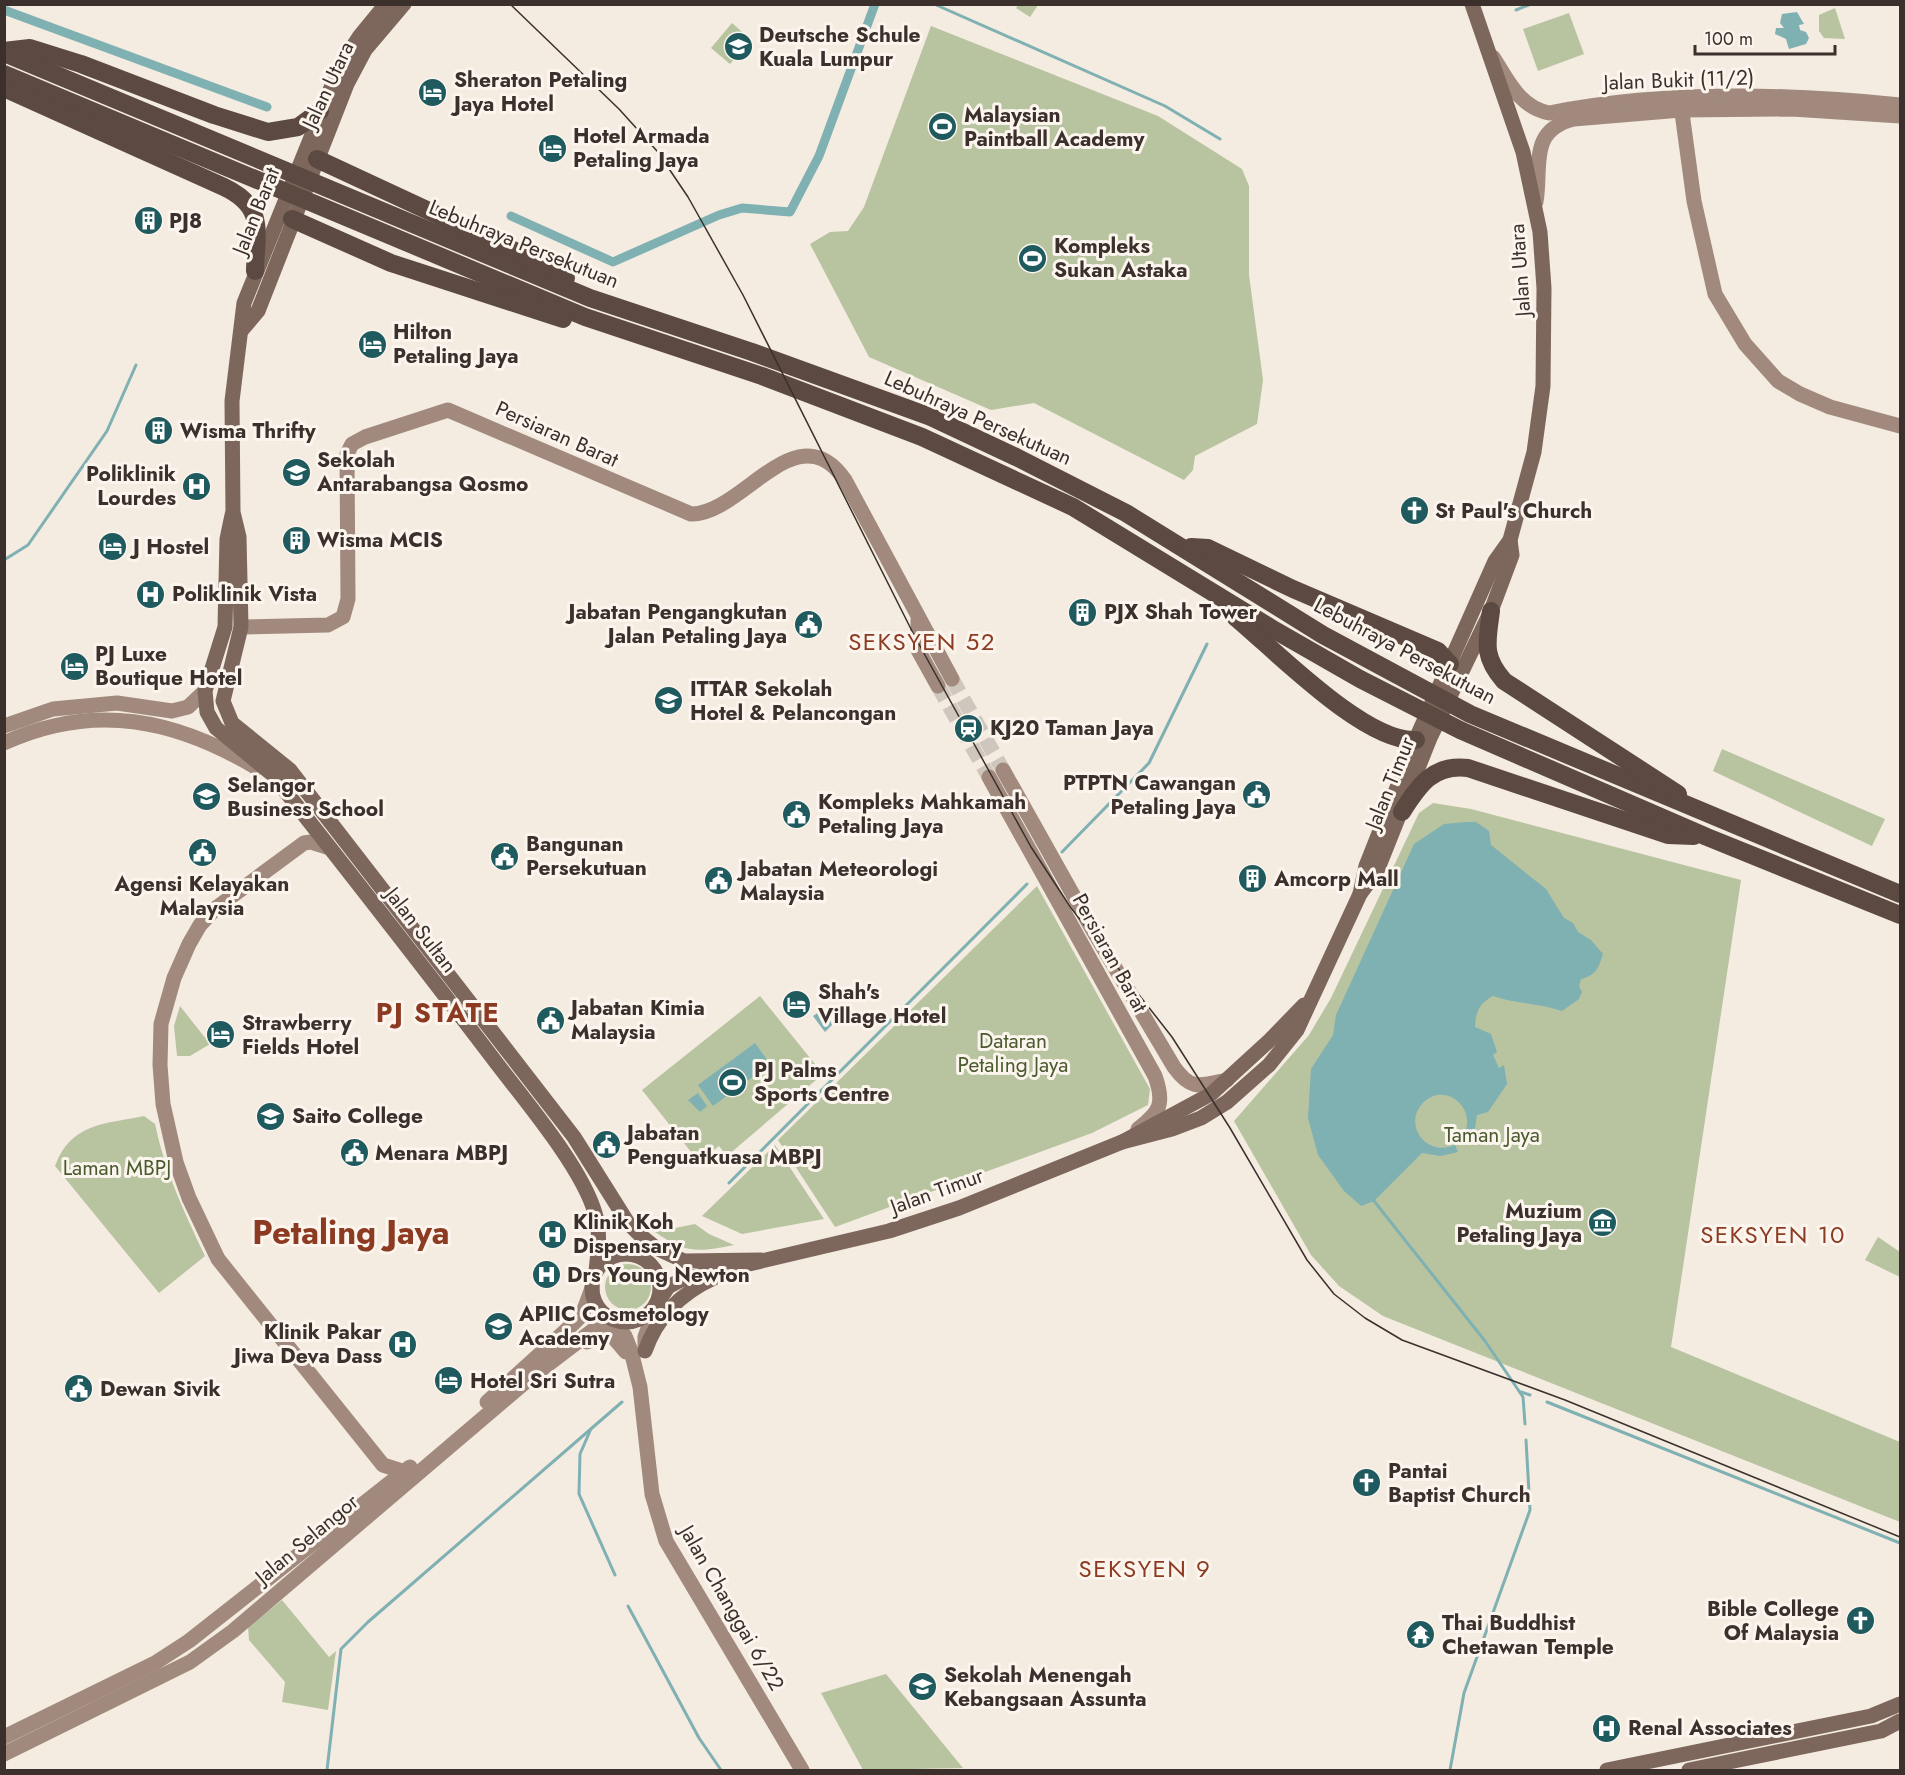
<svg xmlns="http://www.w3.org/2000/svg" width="1905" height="1775" viewBox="0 0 1905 1775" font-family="Jost,sans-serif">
<rect width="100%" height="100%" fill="#f4ebe1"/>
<g fill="#b8c4a0">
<path d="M 1019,4 L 1038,4 L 1038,5 L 1030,17 L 1016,8 Z"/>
<path d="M 1835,8 L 1845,39 L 1824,38 L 1819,31 L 1819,15 Z"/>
<path d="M 1569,13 L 1584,54 L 1538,71 L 1523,29 Z"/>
<path d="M 732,23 L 751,40 L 730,64 L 711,48 Z"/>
<path d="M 931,26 L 1158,116 L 1242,169 L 1249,186 L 1249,275 L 1263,380 L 1257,424 L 1195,456 L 1193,470 L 1184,480 L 1034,403 L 991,410 L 869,357 L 810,244 L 830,232 L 848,231 L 864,207 Z"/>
<path d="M 1722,749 L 1885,819 L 1872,846 L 1713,771 Z"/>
<path d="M 1433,803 L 1471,809 L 1741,880 L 1671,1347 L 1900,1442 L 1900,1522 L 1383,1316 L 1339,1286 L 1311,1255 L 1234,1121 L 1309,1035 L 1331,998 L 1419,813 Z"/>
<path d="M 1037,886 L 1150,1089 L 1148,1105 L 1092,1133 L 835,1227 L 778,1140 Z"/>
<path d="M 760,996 L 823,1074 L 727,1156 L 719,1146 L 699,1162 L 642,1090 Z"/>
<path d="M 180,1006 L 210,1044 L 190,1056 L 177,1056 L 174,1026 Z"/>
<path d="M 144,1116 L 155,1124 C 165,1172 184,1212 205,1256 L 159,1293 L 55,1166 C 71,1123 104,1124 144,1116 Z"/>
<path d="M 775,1145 L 824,1219 L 742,1234 L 702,1216 Z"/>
<path d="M 695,1224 L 709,1234 L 734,1245 C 698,1252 686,1254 655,1232 Z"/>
<path d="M 1878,1237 L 1900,1252 L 1900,1277 L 1865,1260 Z"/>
<circle cx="628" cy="1287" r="23"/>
<path d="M 282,1600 L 329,1657 L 336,1651 L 328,1710 L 282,1702 L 285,1682 L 249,1640 L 248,1627 Z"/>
<path d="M 886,1674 L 963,1768 L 863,1770 L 821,1693 Z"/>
</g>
<g fill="#7fb0b2">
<path d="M 1797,12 L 1804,24 L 1799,25 L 1800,30 L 1806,32 L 1809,38 L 1806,44 L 1789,49 L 1786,39 L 1775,34 L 1776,28 L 1784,28 L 1780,23 L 1782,14 Z"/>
<path d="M 1466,822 L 1476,822 L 1489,831 L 1491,845 L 1546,889 L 1564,918 L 1573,923 L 1578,932 L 1591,940 L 1603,954 C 1598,969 1596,975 1581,979 L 1579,986 L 1582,992 L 1579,999 L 1562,1011 C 1539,1003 1516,1004 1493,996 C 1479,1004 1476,1011 1475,1027 L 1491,1034 L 1497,1052 L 1493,1055 L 1499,1068 L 1504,1065 L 1507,1084 L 1488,1112 L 1477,1115 L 1474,1135 L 1466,1145 L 1462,1139 C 1480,1110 1447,1082 1425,1101 C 1401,1122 1425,1158 1455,1145 L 1458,1152 L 1440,1156 L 1422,1153 L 1374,1201 L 1361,1206 L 1344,1191 L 1318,1155 L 1308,1118 L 1311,1069 L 1333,1035 L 1336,1015 L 1414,844 L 1444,824 Z"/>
<path d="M 822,1010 L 828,1014 L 832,1025 L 825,1032 L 813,1016 Z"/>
<path d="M 755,1043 L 770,1064 L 713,1106 L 698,1085 Z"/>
<path d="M 698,1093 L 707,1106 L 700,1112 L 688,1100 Z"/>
</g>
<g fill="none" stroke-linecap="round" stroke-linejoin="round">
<g stroke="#7fb0b2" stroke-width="3">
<path d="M 934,4 L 1165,106 L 1220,139"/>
<path d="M 875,5 L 875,4"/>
<path d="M 1516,10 L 1531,4"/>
<path d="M 4,560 L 28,545 L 107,431 L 136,365"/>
<path d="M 1062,852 L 1149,763 L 1207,644"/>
<path d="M 729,1183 L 1027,884"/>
<path d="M 1374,1201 L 1485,1341 L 1523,1397 L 1525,1424"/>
<path d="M 1521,1392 L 1530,1395"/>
<path d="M 1547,1402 L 1900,1543"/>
<path d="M 590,1431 L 580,1454 L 579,1494 L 615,1575"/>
<path d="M 628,1606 L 699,1738 L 721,1770"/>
<path d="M 327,1770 L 341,1649 L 368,1622 L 622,1402"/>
<path d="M 1450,1770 L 1464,1693 L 1530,1510 L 1526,1440"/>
</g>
<g stroke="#7fb0b2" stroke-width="9">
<path d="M 4,10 L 267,107"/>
<path d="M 511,216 L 613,262 L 719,215 L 742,208 L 790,212 L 819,156 L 875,4"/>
</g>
<g stroke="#cfc6bd" stroke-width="15" stroke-dasharray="15 8" stroke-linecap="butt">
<path d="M 952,679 L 1003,770"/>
<path d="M 938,686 L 989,777"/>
</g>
<g stroke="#a18a7d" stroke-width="15">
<path d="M 1493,57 C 1508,80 1519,107 1549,113 C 1664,90 1785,93 1900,105"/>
<path d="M 1680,98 L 1694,201 L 1715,294 L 1745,344 L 1778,381 L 1800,394 L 1830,407 L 1900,426"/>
<path d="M 1536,202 C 1542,167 1528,130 1574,119 L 1681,110 L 1792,109 L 1900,116"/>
<path d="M 918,620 L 918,650 L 938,686"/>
<path d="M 241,627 L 328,625 L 343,617 L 348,599 L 347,454 L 352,444 L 365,437 L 448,410 L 691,514 C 742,515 797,410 845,480 L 952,679"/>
<path d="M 4,726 L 53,709 L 117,703 L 172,711 L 188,707 L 205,691"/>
<path d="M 4,743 C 94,702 175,719 257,768"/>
<path d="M 1003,770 L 1095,934 L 1174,1067 C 1191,1091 1200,1086 1227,1080"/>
<path d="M 989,777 L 1155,1076 C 1165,1104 1160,1112 1138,1129"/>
<path d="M 330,848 L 311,842 L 304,843 L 216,908 L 200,925 L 189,944 L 174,978 L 161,1024 L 160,1065 L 163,1104 L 176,1162 L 189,1198 L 218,1259 L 383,1465 L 405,1472"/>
<path d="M 587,1342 L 607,1335 L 614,1338 L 626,1352"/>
<path d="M 645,1348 L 645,1337 L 655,1308"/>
<path d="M 487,1402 L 574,1323 L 582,1315 L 592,1288"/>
<path d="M 4,1737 L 155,1663 L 189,1641 L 410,1467"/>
<path d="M 4,1754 L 190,1662 L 233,1631 L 529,1379 L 605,1321 L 613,1320 L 625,1336 L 631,1351 L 640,1387 L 652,1494 L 666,1541 L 802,1770"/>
</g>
<g stroke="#7d675c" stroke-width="15">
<path d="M 386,4 L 359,37 L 339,68 L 244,303 L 232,401 L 233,512 L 239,537 L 241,627 L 223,701 L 232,723 L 290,770 L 574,1137 L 628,1223 L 640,1235 L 656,1248 L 684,1261 L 761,1260"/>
<path d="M 241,331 L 258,311 L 347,84 L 365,50 L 404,4"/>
<path d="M 232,515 L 227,539 L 225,627 L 205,691 L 207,712 L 216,728 L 283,783"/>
<path d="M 275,778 C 350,873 425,969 498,1065 C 527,1103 582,1168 595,1213 C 601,1232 598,1252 596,1271"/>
<path d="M 1360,894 L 1366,866 L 1419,732 L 1495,561 L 1510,540 L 1534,452 L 1543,386 L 1544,288 L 1540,232 L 1523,152 L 1472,4"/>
<path d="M 1122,1142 L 1172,1129 L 1201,1118 L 1227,1102 L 1269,1065 L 1297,1030 L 1360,894 L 1377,871 L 1430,738 L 1491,611 L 1512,555 L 1510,540"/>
<circle cx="626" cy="1288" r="34"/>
<path d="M 658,1302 L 668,1287 L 681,1280 L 889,1231 L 959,1208 L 1122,1142 L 1211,1094 L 1270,1040 L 1304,1005"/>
<path d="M 645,1351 C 657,1317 681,1293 714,1278"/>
<path d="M 1607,1770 L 1871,1716 L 1900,1704"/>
<path d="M 1689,1770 L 1881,1731 L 1900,1721"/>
</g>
<g stroke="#5c4a42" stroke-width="18">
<path d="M 4,51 L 30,48 L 81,64 L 214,115 L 268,132 L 298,127 L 320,111"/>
<path d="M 4,53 L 590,298 L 752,352 L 931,417 L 1016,457 L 1126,513 L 1323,635 L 1470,714 L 1900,894"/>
<path d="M 4,74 L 585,317 L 762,376 L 922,437 L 1073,507 L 1271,628 L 1360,679 L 1460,730 L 1707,837 L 1900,915"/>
<path d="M 4,88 L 224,187 C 266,207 256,231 255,271"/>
<path d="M 317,159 L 558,271 L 566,278"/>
<path d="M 292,219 L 391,263 L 563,319"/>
<path d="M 1191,547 L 1208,548 L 1293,589 L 1438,651 L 1450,664"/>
<path d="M 1491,611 C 1487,642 1482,656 1504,681 L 1678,794"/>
<path d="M 1235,617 C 1275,650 1365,743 1416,740"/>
<path d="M 1402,812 C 1419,785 1433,764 1468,768 L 1668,835 L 1694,836"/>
</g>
<path stroke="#3b302b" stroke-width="1.5" d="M 510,4 L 619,109 L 657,151 L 688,197 L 743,295 L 915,637 L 1031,847 L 1071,908 L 1172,1037 L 1230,1128 L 1307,1260 L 1334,1294 L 1365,1318 L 1402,1340 L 1565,1400 L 1900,1537"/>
</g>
<defs>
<symbol id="school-disc" viewBox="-11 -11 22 22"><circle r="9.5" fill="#1f5a5e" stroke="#fbf5ee"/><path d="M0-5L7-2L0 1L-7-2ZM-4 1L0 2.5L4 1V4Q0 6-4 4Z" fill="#fff"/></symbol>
<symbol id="hotel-disc" viewBox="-11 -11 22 22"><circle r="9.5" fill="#1f5a5e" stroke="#fbf5ee"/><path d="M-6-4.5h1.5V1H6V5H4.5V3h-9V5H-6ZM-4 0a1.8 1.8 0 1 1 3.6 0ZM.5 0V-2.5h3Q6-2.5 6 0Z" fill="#fff"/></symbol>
<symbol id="stadium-disc" viewBox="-11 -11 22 22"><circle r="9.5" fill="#1f5a5e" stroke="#fbf5ee"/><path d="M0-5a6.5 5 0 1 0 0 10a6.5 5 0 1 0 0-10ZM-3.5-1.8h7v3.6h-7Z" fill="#fff"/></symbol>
<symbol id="building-disc" viewBox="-11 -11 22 22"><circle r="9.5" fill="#1f5a5e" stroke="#fbf5ee"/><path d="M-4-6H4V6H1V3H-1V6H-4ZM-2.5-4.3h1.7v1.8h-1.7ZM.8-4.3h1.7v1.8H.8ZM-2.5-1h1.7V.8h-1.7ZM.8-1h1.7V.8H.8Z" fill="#fff"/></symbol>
<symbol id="university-disc" viewBox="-11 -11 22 22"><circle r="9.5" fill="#1f5a5e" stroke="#fbf5ee"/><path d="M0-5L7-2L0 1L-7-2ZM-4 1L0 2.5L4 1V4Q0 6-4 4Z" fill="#fff"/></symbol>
<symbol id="hospital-disc" viewBox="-11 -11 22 22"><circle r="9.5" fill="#1f5a5e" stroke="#fbf5ee"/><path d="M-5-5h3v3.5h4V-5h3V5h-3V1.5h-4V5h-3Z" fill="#fff"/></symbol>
<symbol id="church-disc" viewBox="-11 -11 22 22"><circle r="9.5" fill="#1f5a5e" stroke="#fbf5ee"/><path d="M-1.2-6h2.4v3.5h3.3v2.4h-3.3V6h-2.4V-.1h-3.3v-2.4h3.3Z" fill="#fff"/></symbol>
<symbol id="civic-disc" viewBox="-11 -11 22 22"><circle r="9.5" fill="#1f5a5e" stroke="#fbf5ee"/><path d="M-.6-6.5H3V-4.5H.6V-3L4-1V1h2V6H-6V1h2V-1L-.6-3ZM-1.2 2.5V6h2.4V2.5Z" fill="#fff"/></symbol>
<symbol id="station-disc" viewBox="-11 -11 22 22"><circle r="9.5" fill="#1f5a5e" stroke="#fbf5ee"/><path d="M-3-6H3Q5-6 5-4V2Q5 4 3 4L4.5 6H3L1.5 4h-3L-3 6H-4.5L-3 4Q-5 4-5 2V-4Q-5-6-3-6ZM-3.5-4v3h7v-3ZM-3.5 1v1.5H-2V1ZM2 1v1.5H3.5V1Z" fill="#fff"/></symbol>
<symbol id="museum-disc" viewBox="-11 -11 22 22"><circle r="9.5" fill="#1f5a5e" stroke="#fbf5ee"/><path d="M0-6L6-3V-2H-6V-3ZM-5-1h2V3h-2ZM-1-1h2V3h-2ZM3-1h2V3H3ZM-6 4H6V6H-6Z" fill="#fff"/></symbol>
<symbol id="temple-disc" viewBox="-11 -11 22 22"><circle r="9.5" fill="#1f5a5e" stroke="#fbf5ee"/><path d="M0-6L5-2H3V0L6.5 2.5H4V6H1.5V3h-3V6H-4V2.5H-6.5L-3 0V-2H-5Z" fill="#fff"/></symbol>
</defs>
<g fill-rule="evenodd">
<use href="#school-disc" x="722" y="30" width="33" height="33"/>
<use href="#hotel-disc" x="416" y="76" width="33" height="33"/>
<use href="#stadium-disc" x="926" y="110" width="33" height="33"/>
<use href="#hotel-disc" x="536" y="132" width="33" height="33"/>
<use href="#building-disc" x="132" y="204" width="33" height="33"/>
<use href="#stadium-disc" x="1016" y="242" width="33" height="33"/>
<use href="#hotel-disc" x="356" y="328" width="33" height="33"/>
<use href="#building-disc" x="142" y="414" width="33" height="33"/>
<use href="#university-disc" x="280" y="456" width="33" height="33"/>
<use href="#hospital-disc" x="180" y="470" width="33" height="33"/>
<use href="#church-disc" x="1398" y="494" width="33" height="33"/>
<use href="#building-disc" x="280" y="524" width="33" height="33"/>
<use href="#hotel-disc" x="96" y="530" width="33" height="33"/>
<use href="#hospital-disc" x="134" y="578" width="33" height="33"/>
<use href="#building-disc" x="1066" y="596" width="33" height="33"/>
<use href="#civic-disc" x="792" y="608" width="33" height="33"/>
<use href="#hotel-disc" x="58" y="650" width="33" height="33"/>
<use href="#university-disc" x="652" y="684" width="33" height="33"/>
<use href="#station-disc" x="952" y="712" width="33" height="33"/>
<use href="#civic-disc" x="1240" y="778" width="33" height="33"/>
<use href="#university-disc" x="190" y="780" width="33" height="33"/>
<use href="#civic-disc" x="780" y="798" width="33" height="33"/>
<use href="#civic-disc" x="186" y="836" width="33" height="33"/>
<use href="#civic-disc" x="488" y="840" width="33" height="33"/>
<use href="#building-disc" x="1236" y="862" width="33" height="33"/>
<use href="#civic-disc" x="702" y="864" width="33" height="33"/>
<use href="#hotel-disc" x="780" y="988" width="33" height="33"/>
<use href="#civic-disc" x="534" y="1004" width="33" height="33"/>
<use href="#hotel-disc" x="204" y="1018" width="33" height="33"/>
<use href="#stadium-disc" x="716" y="1066" width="33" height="33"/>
<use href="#university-disc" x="254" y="1100" width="33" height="33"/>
<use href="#civic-disc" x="590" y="1128" width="33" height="33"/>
<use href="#civic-disc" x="338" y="1136" width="33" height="33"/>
<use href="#museum-disc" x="1586" y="1206" width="33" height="33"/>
<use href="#hospital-disc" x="536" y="1218" width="33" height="33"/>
<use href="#hospital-disc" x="530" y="1258" width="33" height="33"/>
<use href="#university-disc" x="482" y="1310" width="33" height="33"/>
<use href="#hospital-disc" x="386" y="1328" width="33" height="33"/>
<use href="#hotel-disc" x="432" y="1364" width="33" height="33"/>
<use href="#civic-disc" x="62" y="1372" width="33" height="33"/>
<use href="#church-disc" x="1350" y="1466" width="33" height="33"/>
<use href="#church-disc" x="1844" y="1604" width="33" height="33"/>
<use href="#temple-disc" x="1404" y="1618" width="33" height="33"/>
<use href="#school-disc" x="906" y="1670" width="33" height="33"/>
<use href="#hospital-disc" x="1590" y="1712" width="33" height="33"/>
</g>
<g text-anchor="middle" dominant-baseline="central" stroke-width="6" stroke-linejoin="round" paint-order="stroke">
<g font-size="21" font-weight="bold" fill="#3b302b" stroke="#fbf5ee" text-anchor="start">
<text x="759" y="35">Deutsche Schule<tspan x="759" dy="24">Kuala Lumpur</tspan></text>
<text x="454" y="80">Sheraton Petaling<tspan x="454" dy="24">Jaya Hotel</tspan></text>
<text x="964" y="115">Malaysian<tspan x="964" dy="24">Paintball Academy</tspan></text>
<text x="573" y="136">Hotel Armada<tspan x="573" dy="24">Petaling Jaya</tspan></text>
<text x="169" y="221">PJ8</text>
<text x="1054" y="246">Kompleks<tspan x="1054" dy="24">Sukan Astaka</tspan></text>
<text x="393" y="332">Hilton<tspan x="393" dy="24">Petaling Jaya</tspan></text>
<text x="180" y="431">Wisma Thrifty</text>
<text x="317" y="460">Sekolah<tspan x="317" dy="24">Antarabangsa Qosmo</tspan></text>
<text x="176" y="474" text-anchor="end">Poliklinik<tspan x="176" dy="24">Lourdes</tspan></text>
<text x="1435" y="511">St Paul's Church</text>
<text x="317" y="540">Wisma MCIS</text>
<text x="133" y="547">J Hostel</text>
<text x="172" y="594">Poliklinik Vista</text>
<text x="787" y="612" text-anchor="end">Jabatan Pengangkutan<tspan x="787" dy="24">Jalan Petaling Jaya</tspan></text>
<text x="1104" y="612">PJX Shah Tower</text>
<text x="95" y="654">PJ Luxe<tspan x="95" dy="24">Boutique Hotel</tspan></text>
<text x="690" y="689">ITTAR Sekolah<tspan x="690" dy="24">Hotel &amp; Pelancongan</tspan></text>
<text x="990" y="728">KJ20 Taman Jaya</text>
<text x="1236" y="783" text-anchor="end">PTPTN Cawangan<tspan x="1236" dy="24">Petaling Jaya</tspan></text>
<text x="227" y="785">Selangor<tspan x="227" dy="24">Business School</tspan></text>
<text x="818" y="802">Kompleks Mahkamah<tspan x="818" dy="24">Petaling Jaya</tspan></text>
<text x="526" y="844">Bangunan<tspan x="526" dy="24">Persekutuan</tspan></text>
<text x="740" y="869">Jabatan Meteorologi<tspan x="740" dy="24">Malaysia</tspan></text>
<text x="1274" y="879">Amcorp Mall</text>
<text x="202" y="884" text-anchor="middle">Agensi Kelayakan<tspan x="202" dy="24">Malaysia</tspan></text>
<text x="818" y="992">Shah's<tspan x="818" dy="24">Village Hotel</tspan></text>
<text x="571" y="1008">Jabatan Kimia<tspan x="571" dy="24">Malaysia</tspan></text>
<text x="242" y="1023">Strawberry<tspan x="242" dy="24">Fields Hotel</tspan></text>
<text x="754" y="1070">PJ Palms<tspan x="754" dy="24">Sports Centre</tspan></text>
<text x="292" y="1116">Saito College</text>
<text x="627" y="1133">Jabatan<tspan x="627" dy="24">Penguatkuasa MBPJ</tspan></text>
<text x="375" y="1153">Menara MBPJ</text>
<text x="1582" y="1211" text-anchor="end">Muzium<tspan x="1582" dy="24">Petaling Jaya</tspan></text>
<text x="573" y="1222">Klinik Koh<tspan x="573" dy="24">Dispensary</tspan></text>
<text x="567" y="1275">Drs Young Newton</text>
<text x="519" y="1314">APIIC Cosmetology<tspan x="519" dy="24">Academy</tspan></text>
<text x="382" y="1332" text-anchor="end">Klinik Pakar<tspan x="382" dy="24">Jiwa Deva Dass</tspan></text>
<text x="470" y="1381">Hotel Sri Sutra</text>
<text x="100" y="1389">Dewan Sivik</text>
<text x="1388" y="1471">Pantai<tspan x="1388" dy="24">Baptist Church</tspan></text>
<text x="1839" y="1609" text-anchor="end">Bible College<tspan x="1839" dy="24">Of Malaysia</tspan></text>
<text x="1442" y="1623">Thai Buddhist<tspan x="1442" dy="24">Chetawan Temple</tspan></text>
<text x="944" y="1675">Sekolah Menengah<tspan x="944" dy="24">Kebangsaan Assunta</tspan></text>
<text x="1628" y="1728">Renal Associates</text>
</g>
<g font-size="21" fill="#3b302b" stroke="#fbf5ee">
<text transform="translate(1679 80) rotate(-2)">Jalan Bukit (11/2)</text>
<text transform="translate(328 85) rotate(-65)">Jalan Utara</text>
<text transform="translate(256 211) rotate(-68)">Jalan Barat</text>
<text transform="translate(524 244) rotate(22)">Lebuhraya Persekutuan</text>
<text transform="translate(1520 270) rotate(-94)">Jalan Utara</text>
<text transform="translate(978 418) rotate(24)">Lebuhraya Persekutuan</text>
<text transform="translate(557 434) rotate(24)">Persiaran Barat</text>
<text transform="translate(1405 651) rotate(28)">Lebuhraya Persekutuan</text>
<text transform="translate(1390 783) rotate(-68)">Jalan Timur</text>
<text transform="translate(421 930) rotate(52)">Jalan Sultan</text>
<text transform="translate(1110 953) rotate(61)">Persiaran Barat</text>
<text transform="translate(937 1191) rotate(-20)">Jalan Timur</text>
<text transform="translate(307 1539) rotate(-40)">Jalan Selangor</text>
<text transform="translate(732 1608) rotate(60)">Jalan Changgai 6/22</text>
</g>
<g font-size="21" fill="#4a5a2e" stroke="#fbf5ee">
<text x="1013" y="1041">Dataran<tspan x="1013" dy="24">Petaling Jaya</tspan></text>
<text x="1492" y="1135">Taman Jaya</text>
<text x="117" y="1168">Laman MBPJ</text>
</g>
<g font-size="24" letter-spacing="1.5" fill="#8c3b22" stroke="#fbf5ee">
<text x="922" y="641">SEKSYEN 52</text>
<text x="1773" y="1234">SEKSYEN 10</text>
<text x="1145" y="1568">SEKSYEN 9</text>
</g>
<g font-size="27" font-weight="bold" letter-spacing="1.5" fill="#8c3b22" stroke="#fbf5ee">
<text x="438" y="1012">PJ STATE</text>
</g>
<g font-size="33" font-weight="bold" fill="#8c3b22" stroke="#fbf5ee">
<text x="351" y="1232">Petaling Jaya</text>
</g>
</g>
<rect width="1905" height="1775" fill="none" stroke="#3b302b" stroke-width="12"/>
<path d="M1695 45v9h140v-9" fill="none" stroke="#3b302b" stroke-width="3"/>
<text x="1704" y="45" font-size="18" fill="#3b302b" stroke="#fbf5ee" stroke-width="4.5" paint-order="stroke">100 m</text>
</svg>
